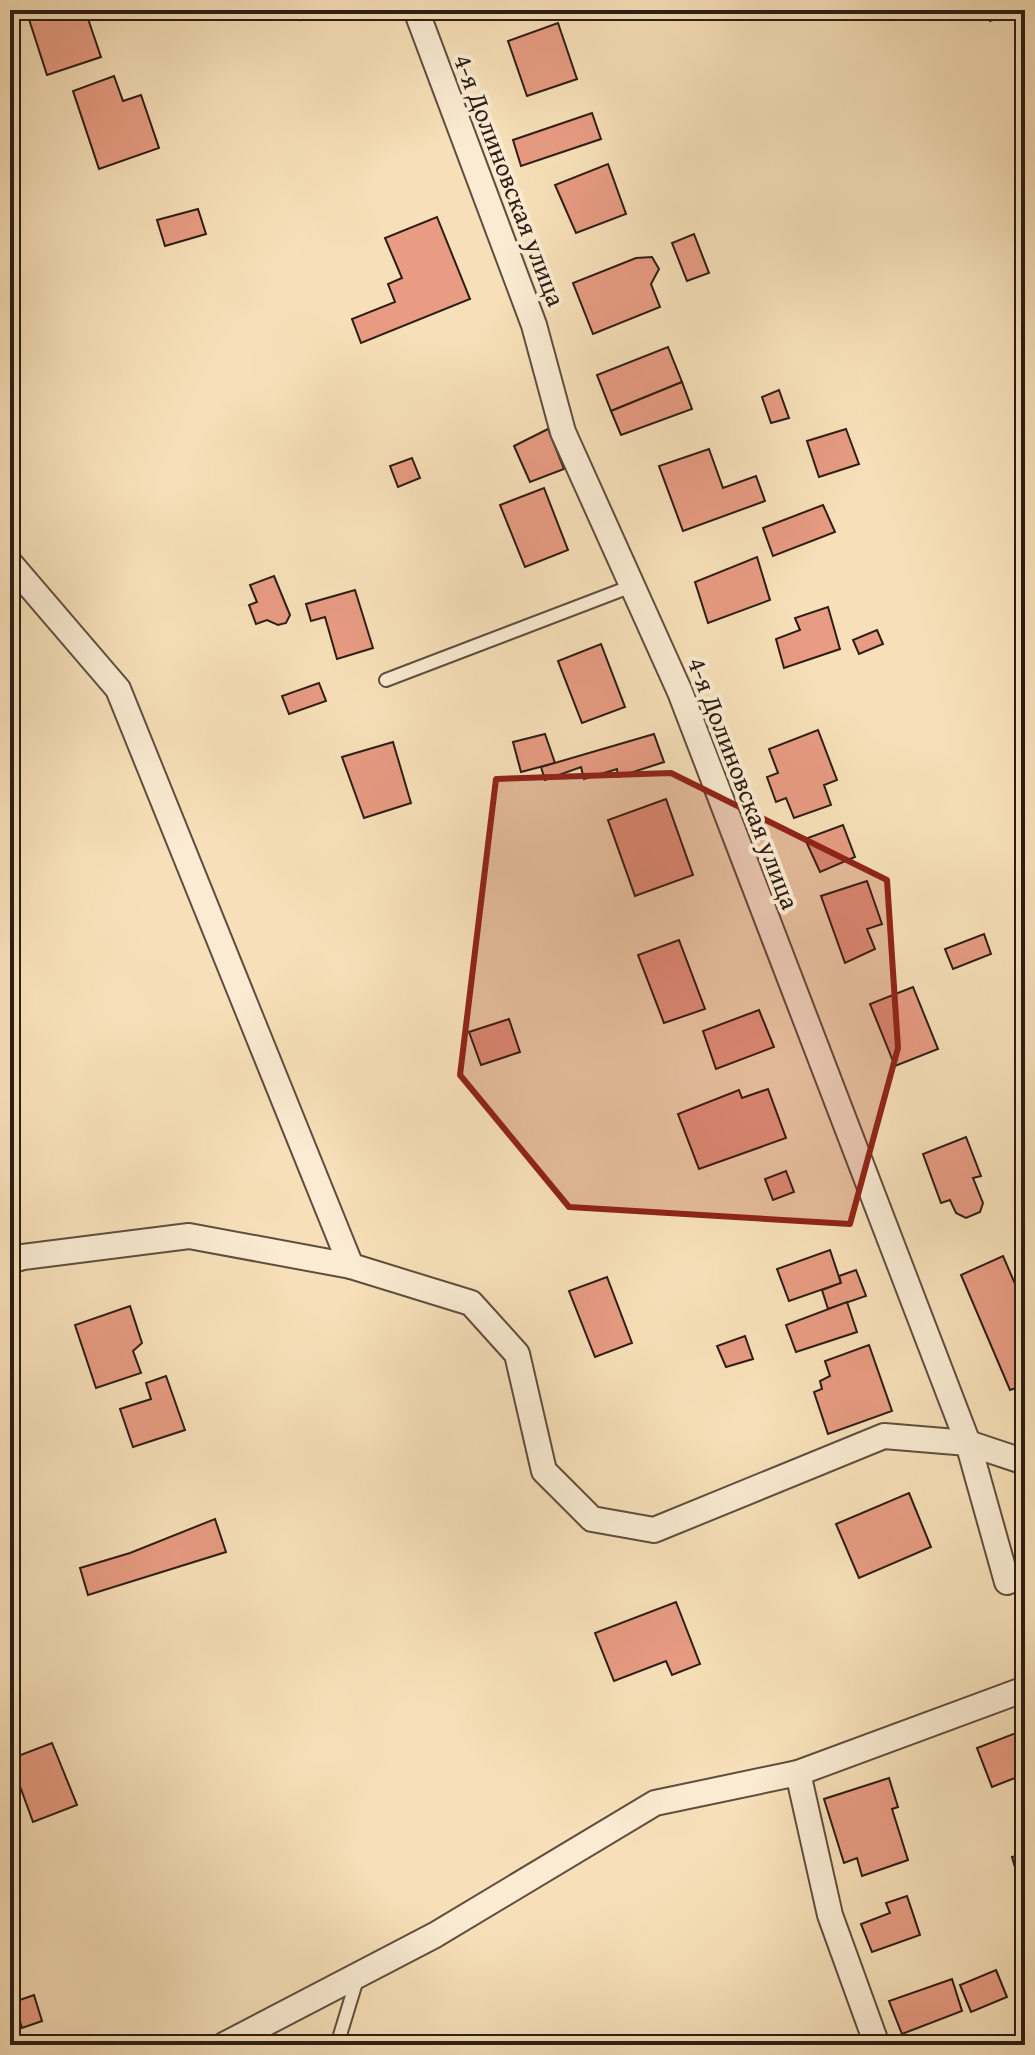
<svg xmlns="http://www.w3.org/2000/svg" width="1035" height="2055" viewBox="0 0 1035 2055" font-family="'Gentium Book Plus',serif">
<rect width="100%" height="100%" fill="#f7e0b9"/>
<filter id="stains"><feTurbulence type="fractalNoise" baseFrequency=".0025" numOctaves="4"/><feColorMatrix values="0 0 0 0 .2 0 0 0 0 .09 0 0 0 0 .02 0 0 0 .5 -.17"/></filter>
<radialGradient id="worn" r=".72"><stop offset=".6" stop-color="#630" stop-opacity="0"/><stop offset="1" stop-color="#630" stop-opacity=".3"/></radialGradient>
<g fill="#e89c83" stroke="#2c1d15" stroke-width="2">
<path d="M 26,10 L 85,10 L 101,57 L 47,75 Z"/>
<path d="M 298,10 L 332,10 L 301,20 Z"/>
<path d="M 985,10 L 1019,10 L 990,21 Z"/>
<path d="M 558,23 L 577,79 L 527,96 L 508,41 Z"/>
<path d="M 114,76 L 123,101 L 141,95 L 159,148 L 99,169 L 73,91 Z"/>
<path d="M 592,113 L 601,139 L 521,166 L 513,140 Z"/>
<path d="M 608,164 L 626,214 L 576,233 L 555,185 Z"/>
<path d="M 198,209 L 206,234 L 165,246 L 157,220 Z"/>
<path d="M 437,217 L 470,299 L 361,343 L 352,319 L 395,302 L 388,284 L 402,278 L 385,238 Z"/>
<path d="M 694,234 L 709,273 L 687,281 L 672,243 Z"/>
<path d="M 652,257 L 659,269 L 651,284 L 660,307 L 593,334 L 573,283 L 636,258 Z"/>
<path d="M 668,347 L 682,382 L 611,411 L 597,375 Z"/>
<path d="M 682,382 L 692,409 L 621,435 L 611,411 Z"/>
<path d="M 779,390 L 789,418 L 771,423 L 762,397 Z"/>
<path d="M 548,429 L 564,469 L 530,482 L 514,446 Z"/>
<path d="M 846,429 L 859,464 L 819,477 L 807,441 Z"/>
<path d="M 709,449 L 723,488 L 756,476 L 765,501 L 683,531 L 659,466 Z"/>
<path d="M 412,458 L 420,478 L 398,487 L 390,466 Z"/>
<path d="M 544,488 L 568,550 L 525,567 L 500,505 Z"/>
<path d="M 823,505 L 835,532 L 773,556 L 763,528 Z"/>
<path d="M 757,557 L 770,600 L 708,623 L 695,582 Z"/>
<path d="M 274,576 L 290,615 L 286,623 L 278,625 L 267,620 L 256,624 L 249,605 L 257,602 L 250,585 Z"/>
<path d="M 355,590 L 373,648 L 337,659 L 325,617 L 311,621 L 306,604 Z"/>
<path d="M 828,607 L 840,649 L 784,668 L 776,639 L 800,630 L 795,618 Z"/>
<path d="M 877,630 L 883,644 L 859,654 L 853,640 Z"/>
<path d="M 601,644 L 625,707 L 582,723 L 558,661 Z"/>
<path d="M 319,683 L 326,701 L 289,714 L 282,696 Z"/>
<path d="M 818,730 L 837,780 L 824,785 L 831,805 L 794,818 L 786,798 L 776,802 L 767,777 L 778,773 L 769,749 Z"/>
<path d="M 545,734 L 555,763 L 521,772 L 513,742 Z"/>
<path d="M 654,734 L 664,762 L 618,777 L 617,769 L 584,779 L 581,767 L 545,780 L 541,767 Z"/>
<path d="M 393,742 L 411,803 L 364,818 L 342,757 Z"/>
<path d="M 666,799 L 693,875 L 635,896 L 608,820 Z"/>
<path d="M 843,825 L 855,857 L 820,872 L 805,839 Z"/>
<path d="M 867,881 L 882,924 L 867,929 L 875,949 L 845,963 L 821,896 Z"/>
<path d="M 984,934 L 991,954 L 953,969 L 945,949 Z"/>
<path d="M 679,940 L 705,1009 L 664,1023 L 638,955 Z"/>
<path d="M 913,987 L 938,1049 L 895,1066 L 870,1004 Z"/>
<path d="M 759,1010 L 774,1047 L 716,1069 L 703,1031 Z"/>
<path d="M 509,1019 L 520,1052 L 481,1065 L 469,1032 Z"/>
<path d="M 768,1089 L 786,1138 L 699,1169 L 678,1114 L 739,1090 L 742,1098 Z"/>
<path d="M 966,1137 L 981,1176 L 973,1178 L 983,1203 L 980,1212 L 966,1218 L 956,1213 L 950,1200 L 941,1203 L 923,1154 Z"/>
<path d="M 786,1171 L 794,1192 L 773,1200 L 765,1179 Z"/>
<path d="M 1025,1234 L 1025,1256 L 1017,1237 Z"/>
<path d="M 830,1250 L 841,1283 L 789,1301 L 777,1269 Z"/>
<path d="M 1003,1256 L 1025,1307 L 1025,1385 L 1010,1390 L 961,1275 Z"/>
<path d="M 856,1270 L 866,1296 L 828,1309 L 822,1290 L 841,1283 L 839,1276 Z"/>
<path d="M 607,1277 L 632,1343 L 595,1357 L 569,1291 Z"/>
<path d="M 847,1302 L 857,1332 L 796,1352 L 786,1325 Z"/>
<path d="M 130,1306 L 142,1343 L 133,1351 L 141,1373 L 96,1388 L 75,1325 Z"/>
<path d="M 745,1336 L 753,1359 L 726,1367 L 717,1346 Z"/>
<path d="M 869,1345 L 892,1411 L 828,1434 L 814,1392 L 822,1389 L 820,1381 L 830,1376 L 825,1361 Z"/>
<path d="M 166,1376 L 185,1430 L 133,1447 L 120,1409 L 151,1399 L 146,1383 Z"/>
<path d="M 909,1493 L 931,1547 L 859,1578 L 836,1524 Z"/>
<path d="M 215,1519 L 226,1552 L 88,1595 L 80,1568 L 130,1553 Z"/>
<path d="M 676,1602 L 700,1664 L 672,1675 L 666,1661 L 614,1681 L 595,1633 Z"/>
<path d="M 1024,1730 L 1025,1774 L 992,1787 L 977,1748 Z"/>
<path d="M 52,1743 L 77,1805 L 33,1822 L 10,1759 Z"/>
<path d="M 889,1778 L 898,1807 L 892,1809 L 908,1860 L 862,1876 L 857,1858 L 844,1863 L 824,1799 Z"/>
<path d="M 1025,1854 L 1025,1902 L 1012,1857 Z"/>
<path d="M 907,1896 L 920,1935 L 872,1952 L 861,1924 L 890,1913 L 886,1903 Z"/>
<path d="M 996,1970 L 1007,1997 L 971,2012 L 960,1985 Z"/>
<path d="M 952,1979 L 962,2011 L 902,2034 L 889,2001 Z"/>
<path d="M 34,1995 L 42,2021 L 22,2028 L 14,2002 Z"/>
<path d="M 942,2036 L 945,2045 L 915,2045 Z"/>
</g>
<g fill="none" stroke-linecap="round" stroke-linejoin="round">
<defs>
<g id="lane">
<path d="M 386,680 L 632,586"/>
<path d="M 337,2045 L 358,1976"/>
</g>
<g id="street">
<path d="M 416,10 L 534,325 L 563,432 L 680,692 L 968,1443 L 1007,1582"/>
<path d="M 10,563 L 118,689 L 351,1266 L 471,1303 L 517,1354 L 544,1471 L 592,1519 L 654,1530 L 884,1436 L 968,1443 L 1025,1462"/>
<path d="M 10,1261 L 23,1257 L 189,1236 L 351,1266"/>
<path d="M 798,1773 L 830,1915 L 877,2045"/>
<path d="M 224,2045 L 435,1935 L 655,1803 L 798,1773 L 1025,1689"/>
</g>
</defs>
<use href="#lane" stroke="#5f4e3e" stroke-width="16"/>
<use href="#street" stroke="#5f4e3e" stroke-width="28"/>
<use href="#lane" stroke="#faebd2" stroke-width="12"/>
<use href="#street" stroke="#faebd2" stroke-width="24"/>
</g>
<path fill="#8f2418" fill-opacity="0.2" stroke="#8f2418" stroke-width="6" stroke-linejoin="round" d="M 671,773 L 887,880 L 898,1048 L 850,1224 L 569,1207 L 460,1075 L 496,779 Z"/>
<g text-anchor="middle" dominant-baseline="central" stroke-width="8" stroke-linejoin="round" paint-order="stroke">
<g font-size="26" fill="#2c1d15" stroke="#faebd2">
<text transform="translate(510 180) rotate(69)">4-я Долиновская улица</text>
<text transform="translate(744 783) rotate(69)">4-я Долиновская улица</text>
</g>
</g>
<rect width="1035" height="2055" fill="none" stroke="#f7e0b9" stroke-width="40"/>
<rect x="12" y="12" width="1011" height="2031" fill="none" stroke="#2c1d15" stroke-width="4"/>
<rect x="20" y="20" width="995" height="2015" fill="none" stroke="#2c1d15" stroke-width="2"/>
<rect width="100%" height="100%" filter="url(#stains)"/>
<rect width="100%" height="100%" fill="url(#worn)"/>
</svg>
